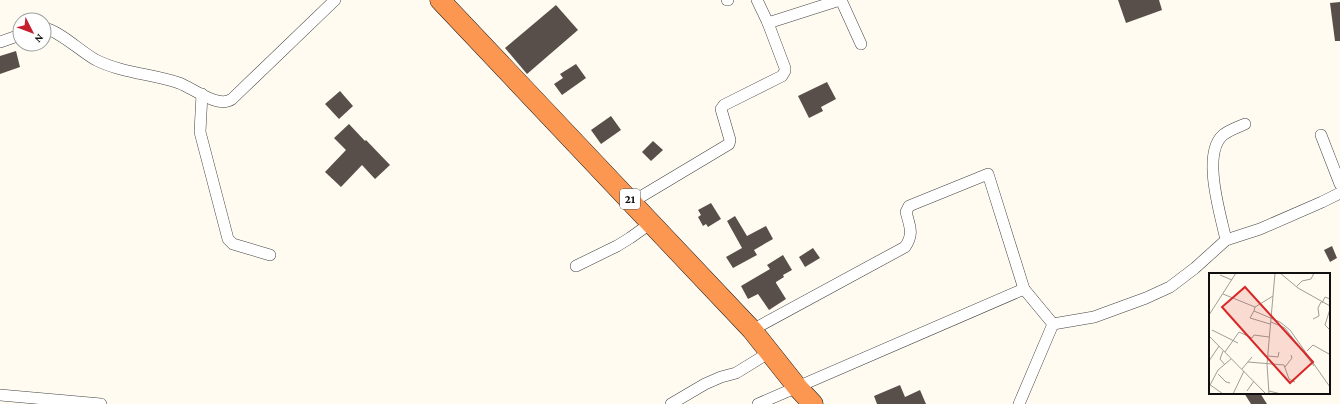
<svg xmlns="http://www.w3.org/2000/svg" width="1340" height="404" viewBox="0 0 1340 404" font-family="'Crimson Pro',serif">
<rect width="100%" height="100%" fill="#fffbf0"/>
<g fill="#584f4a">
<path d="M 1118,0 L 1159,0 L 1162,10 L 1126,23 Z"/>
<path d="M 1340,2 L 1340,41 L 1335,41 L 1330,3 Z"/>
<path d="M 556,5 L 578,30 L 527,74 L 505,48 Z"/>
<path d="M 16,51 L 20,67 L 0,74 L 0,56 Z"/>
<path d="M 576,64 L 586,78 L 562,95 L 554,84 L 563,78 L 560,74 Z"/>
<path d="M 827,82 L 836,99 L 821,107 L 823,111 L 809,118 L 798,96 Z"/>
<path d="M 340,91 L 353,106 L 339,119 L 325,104 Z"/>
<path d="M 611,116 L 621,130 L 601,144 L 591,130 Z"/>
<path d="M 349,124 L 365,141 L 366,140 L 390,165 L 375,179 L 362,165 L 341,187 L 325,172 L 346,150 L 334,138 Z"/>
<path d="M 653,141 L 663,150 L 651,161 L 642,152 Z"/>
<path d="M 711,203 L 721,219 L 708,227 L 706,224 L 703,226 L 698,217 L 701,215 L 698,210 Z"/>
<path d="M 735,216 L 747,236 L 766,226 L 773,239 L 754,250 L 757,255 L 733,268 L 726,257 L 742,248 L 727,221 Z"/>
<path d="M 1332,246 L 1337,258 L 1330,262 L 1324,250 Z"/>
<path d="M 813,248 L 820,258 L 805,267 L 799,257 Z"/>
<path d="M 783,255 L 792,270 L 783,275 L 784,277 L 776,282 L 776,283 L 786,299 L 769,310 L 758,294 L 748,299 L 741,286 L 770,269 L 767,265 Z"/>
<path d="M 900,385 L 905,397 L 920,390 L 926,404 L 877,404 L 874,396 Z"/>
<path d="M 1244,393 L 1260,393 L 1267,404 L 1251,404 Z"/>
</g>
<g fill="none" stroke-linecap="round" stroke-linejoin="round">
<defs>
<g id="street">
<path d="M 727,0 L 728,0"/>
<path d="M 757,0 L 768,23"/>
<path d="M 841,0 L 861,44"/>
<path d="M 44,28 C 60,31 81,52 96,60 C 122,73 152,74 179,83 C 193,88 218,109 232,99 L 335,0"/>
<path d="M 0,42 L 20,35"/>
<path d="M 202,94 L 200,132 L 228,239 L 233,244 L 270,255"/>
<path d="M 1321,135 L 1340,184"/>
<path d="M 632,202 L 729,144 L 730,140 L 721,109 L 724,105 L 782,76 L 785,71 L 785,68 L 768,23 L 840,0"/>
<path d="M 1226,240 C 1221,216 1201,154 1223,135 C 1229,130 1238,127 1245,124"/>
<path d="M 576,266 L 617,246 L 630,238 L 651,223"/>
<path d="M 1053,324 L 1094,317 L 1146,298 L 1170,287 L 1195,268 L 1226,240 L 1260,229 L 1322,202 L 1340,193"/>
<path d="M 752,330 L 905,247 C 914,234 910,227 906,212 L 909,206 L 988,174 L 1024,289"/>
<path d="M 0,395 L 101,404"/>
<path d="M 671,404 L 705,384 L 721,377 L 736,373 L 770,352"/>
<path d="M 758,404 L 1024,289 L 1053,324 L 1019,404"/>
</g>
<path id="highway" d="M 440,0 L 752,330 L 798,388 L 813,404"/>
</defs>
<use href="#street" stroke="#424242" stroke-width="12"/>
<use href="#highway" stroke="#202020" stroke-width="21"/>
<use href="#street" stroke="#fff" stroke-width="11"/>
<use href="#highway" stroke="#fc9752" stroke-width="20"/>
</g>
<g text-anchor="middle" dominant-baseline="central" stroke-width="4" stroke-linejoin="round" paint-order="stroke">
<rect fill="#fff" stroke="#575757" stroke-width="1" x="620" y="189" width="20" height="20" rx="3"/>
<g font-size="12" font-weight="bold" fill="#0f0f0f">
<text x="630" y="199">21</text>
</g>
</g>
<g transform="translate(1209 273)">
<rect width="121" height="121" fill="#fffbf0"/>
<path fill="none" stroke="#9f9d96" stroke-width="1" d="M 71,0 L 89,15 L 121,33M 11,2 L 23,7M 87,14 L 93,8 L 102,6 L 105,0M 14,21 L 46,34M 64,23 L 46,34 L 45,38 L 71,49 L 81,57 L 121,114M 113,30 L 116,24 L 121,26M 121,36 L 116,52 L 121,57M 45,38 L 41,45 L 61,51M 0,42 L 27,0M 104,46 L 110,43 L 109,35 L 112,29M 62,49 L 76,55 L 105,93M 3,57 L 29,70M 0,63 L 57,121M 14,78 L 11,86 L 16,92M 98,78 L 104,72 L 120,81 L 121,78M 16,79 L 30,59 L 43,65 L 45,62 L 60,64M 59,83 L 69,84 L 70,79M 0,88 L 10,73M 39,89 L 75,92 L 80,106 L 86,109M 76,94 L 83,85 L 82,82M 33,96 L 43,84M 9,101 L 17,109 L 21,110M 0,111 L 14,121M 0,114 L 9,97 L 22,86M 38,118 L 45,108M 60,118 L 72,121M 24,121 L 35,98M 60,121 L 58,91 L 66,0"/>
<path fill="#d62828" fill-opacity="0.15" stroke="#d62828" stroke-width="2" d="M 36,14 L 104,89 L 81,110 L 13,34 Z"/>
<rect width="121" height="121" fill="none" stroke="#0f0f0f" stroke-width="2"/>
</g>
<g transform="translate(32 32) rotate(132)"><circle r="19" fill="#ffffff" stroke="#9f9f9f"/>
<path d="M0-3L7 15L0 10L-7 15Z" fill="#c71e2f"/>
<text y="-6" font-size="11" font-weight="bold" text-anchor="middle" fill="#0f0f0f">N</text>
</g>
</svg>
